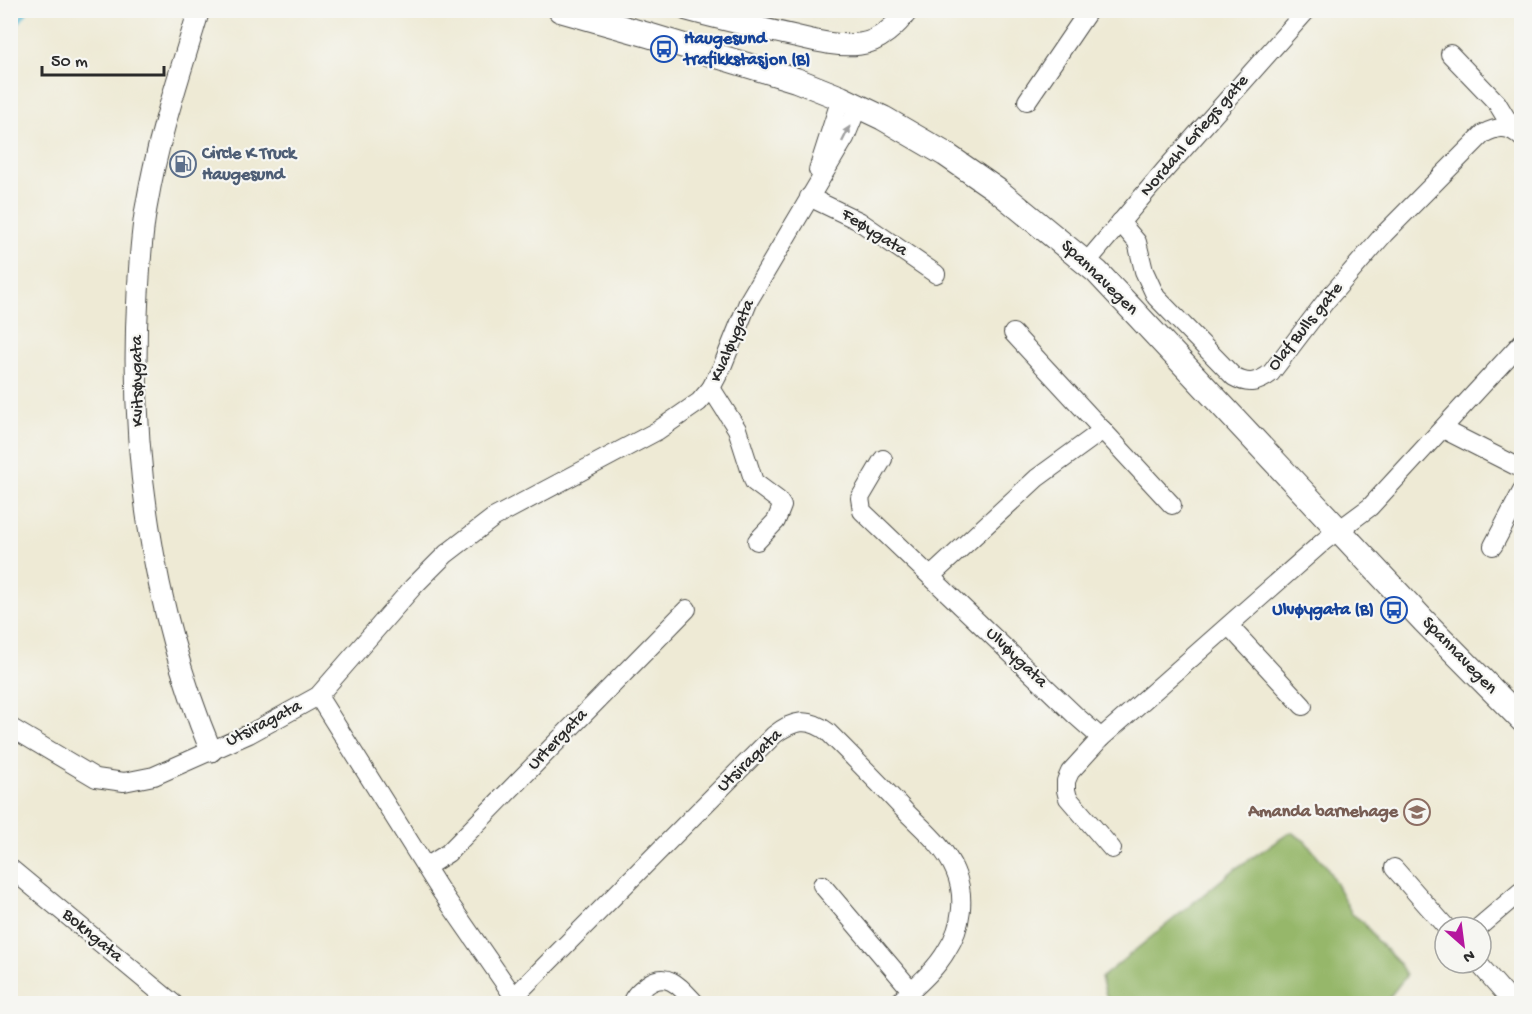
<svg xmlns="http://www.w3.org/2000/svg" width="1532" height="1014" viewBox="0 0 1532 1014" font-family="'Gochi Hand',sans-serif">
<rect width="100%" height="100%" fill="#f6f6f2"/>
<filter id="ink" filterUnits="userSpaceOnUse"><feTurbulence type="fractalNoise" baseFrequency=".0167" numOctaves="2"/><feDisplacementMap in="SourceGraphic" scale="12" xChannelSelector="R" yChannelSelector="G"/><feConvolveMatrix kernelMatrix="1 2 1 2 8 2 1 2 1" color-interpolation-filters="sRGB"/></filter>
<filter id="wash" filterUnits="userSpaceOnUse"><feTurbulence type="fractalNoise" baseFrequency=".008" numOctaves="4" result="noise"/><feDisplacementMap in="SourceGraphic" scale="24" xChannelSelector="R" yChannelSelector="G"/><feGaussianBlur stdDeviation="1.35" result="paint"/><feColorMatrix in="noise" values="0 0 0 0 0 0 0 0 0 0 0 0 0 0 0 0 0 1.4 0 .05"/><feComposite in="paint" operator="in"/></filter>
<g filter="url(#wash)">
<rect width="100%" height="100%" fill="#eeead5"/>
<path fill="#96b76b" stroke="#60714b" stroke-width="1.5" d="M 1291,832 L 1305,841 L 1327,867 L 1352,914 L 1363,922 L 1376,940 L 1399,963 L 1406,976 L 1385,1003 L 1111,1003 L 1106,995 L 1101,978 L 1236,868 Z"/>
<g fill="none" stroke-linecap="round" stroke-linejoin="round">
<path stroke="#58bcd6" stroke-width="4.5" d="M 10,33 L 27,10"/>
</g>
</g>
<g filter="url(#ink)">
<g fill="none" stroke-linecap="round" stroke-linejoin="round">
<defs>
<g id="minor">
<path d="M 1450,54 L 1497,103 L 1514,131"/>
<path d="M 1027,101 L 1089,10"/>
<path d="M 818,170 L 841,98"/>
<path d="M 809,197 L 859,221 L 936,274"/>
<path d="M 1120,222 L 1137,242 L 1144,271 L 1156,297 L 1234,377 C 1248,385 1258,383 1271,373 L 1325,302 L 1384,234 L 1483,134 C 1498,126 1509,125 1522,138"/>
<path d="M 1086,263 L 1164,171 L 1307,10"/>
<path d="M 1013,333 L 1172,505"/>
<path d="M 711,388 L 737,429 L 754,482 L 778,500 L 782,506 L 776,521 L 757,541"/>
<path d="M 1443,429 L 1522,469"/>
<path d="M 883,459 L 860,498 L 862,511 L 1075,715 L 1101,738"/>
<path d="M 1493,546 L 1522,491"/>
<path d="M 931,576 L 1037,478 L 1103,430"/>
<path d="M 1229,626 L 1303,706"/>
<path d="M 318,696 L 440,890 L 519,1004"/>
<path d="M 10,727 L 96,778 L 124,782 L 154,776 L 249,734 L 318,696 L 413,587 L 446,554 L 493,518 L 657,431 L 699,402 L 711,388 L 722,367 L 749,300 L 845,138 L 858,106"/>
<path d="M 1112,849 L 1068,798 L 1066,790 L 1066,781 L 1070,772 L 1101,738 L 1324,541 L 1370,507 L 1522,342"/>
<path d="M 426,867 L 448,853 L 687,609"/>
<path d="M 10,868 L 174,1004"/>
<path d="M 1394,868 L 1446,927"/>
<path d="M 822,885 L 911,990"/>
<path d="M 1479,927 L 1520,892"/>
<path d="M 1478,963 L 1514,1004"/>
<path d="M 514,997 L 774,735 C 793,720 809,717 828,732 C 854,758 880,784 905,811 C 923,829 945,847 955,871 C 966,896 962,927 947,950 C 935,971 915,987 897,1004"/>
<path d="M 631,1004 C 634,995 640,990 647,985 C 668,969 682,989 696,1004"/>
</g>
<g id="tertiary">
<path d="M 199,10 C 180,74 158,137 147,203 C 141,233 140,263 138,293 C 129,448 151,606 211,751"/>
<path d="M 687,10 C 723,20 759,28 795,36 C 816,41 839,47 860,44 C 879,42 897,25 908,10"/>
</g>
<path id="secondary" d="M 560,10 L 648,35 L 796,80 L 841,98 L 883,118 L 945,154 L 997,190 L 1097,272 L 1424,621 L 1522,720"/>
</defs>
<use href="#minor" stroke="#484844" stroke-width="20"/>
<use href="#tertiary" stroke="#484844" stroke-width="23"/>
<use href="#secondary" stroke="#484844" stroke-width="26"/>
<use href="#minor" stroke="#fff" stroke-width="18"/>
<use href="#tertiary" stroke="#fff" stroke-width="21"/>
<use href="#secondary" stroke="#fff" stroke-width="24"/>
</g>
<defs><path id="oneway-solid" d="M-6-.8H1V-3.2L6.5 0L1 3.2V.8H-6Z" transform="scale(1.5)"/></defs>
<use fill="#a0a0a0" href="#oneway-solid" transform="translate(846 134) rotate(-64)"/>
</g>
<defs>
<symbol id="bus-ring" viewBox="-11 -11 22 22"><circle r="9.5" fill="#f6f6f2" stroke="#1a4fb4" stroke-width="1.5"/><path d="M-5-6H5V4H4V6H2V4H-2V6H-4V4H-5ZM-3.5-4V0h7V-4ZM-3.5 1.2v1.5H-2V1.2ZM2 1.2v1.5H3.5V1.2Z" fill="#1a4fb4"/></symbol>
<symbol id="fuel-ring" viewBox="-11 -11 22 22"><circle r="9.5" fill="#f6f6f2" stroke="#5c6f8a" stroke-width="1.5"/><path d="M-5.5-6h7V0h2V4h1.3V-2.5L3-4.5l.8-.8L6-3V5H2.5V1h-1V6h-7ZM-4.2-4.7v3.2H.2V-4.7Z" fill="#5c6f8a"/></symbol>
<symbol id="school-ring" viewBox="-11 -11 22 22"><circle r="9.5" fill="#f6f6f2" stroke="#8d6e63" stroke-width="1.5"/><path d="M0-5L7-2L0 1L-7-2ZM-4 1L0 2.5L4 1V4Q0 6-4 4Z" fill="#8d6e63"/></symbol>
</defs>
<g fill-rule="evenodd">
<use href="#bus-ring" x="649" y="34" width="30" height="30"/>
<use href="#fuel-ring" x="168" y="149" width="30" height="30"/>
<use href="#bus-ring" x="1379" y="595" width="30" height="30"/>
<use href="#school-ring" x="1402" y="797" width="30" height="30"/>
</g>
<g text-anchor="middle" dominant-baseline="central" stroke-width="4.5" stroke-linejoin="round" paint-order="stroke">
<g font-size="18" font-weight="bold" fill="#164399" stroke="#f6f6f2" text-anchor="start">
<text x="684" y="39">Haugesund<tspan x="684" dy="21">trafikkstasjon (B)</tspan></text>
<text x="1374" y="610" text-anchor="end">Ulvøygata (B)</text>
</g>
<g font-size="18" fill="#2b2b2b" stroke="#f6f6f2">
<text transform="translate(1195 136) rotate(-49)">Nordahl Griegs gate</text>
<text transform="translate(874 233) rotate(32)">Feøygata</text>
<text transform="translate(1099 278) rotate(44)">Spannavegen</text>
<text transform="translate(1306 327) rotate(-51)">Olaf Bulls gate</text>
<text transform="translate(733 341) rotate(-67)">Kvaløygata</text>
<text transform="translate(138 381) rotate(-91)">Kvitsøygata</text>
<text transform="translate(1459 656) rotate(46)">Spannavegen</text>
<text transform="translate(1016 658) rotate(44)">Ulvøygata</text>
<text transform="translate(264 724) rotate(-27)">Utsiragata</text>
<text transform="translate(558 740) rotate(-46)">Urtergata</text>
<text transform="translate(750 761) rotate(-44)">Utsiragata</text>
<text transform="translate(92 936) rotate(40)">Bokngata</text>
</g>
<g font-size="18" font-weight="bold" fill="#4e5e75" stroke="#f6f6f2" text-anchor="start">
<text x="202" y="154">Circle K Truck<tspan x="202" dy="21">Haugesund</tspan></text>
</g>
<g font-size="18" font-weight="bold" fill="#785e54" stroke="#f6f6f2" text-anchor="end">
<text x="1398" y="812">Amanda barnehage</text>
</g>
</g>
<rect width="1532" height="1014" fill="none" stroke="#f6f6f2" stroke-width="36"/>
<g transform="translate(1463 945) rotate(152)"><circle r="28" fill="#f6f6f2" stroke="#a5a5a2" stroke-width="1.5"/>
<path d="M0-4.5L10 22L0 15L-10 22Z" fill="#b5179e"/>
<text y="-9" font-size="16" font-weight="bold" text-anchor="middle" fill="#2b2b2b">N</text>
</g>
<path d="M42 66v9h122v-9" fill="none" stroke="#2b2b2b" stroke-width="3"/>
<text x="51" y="66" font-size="18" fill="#2b2b2b" stroke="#f6f6f2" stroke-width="4.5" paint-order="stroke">50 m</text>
</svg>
